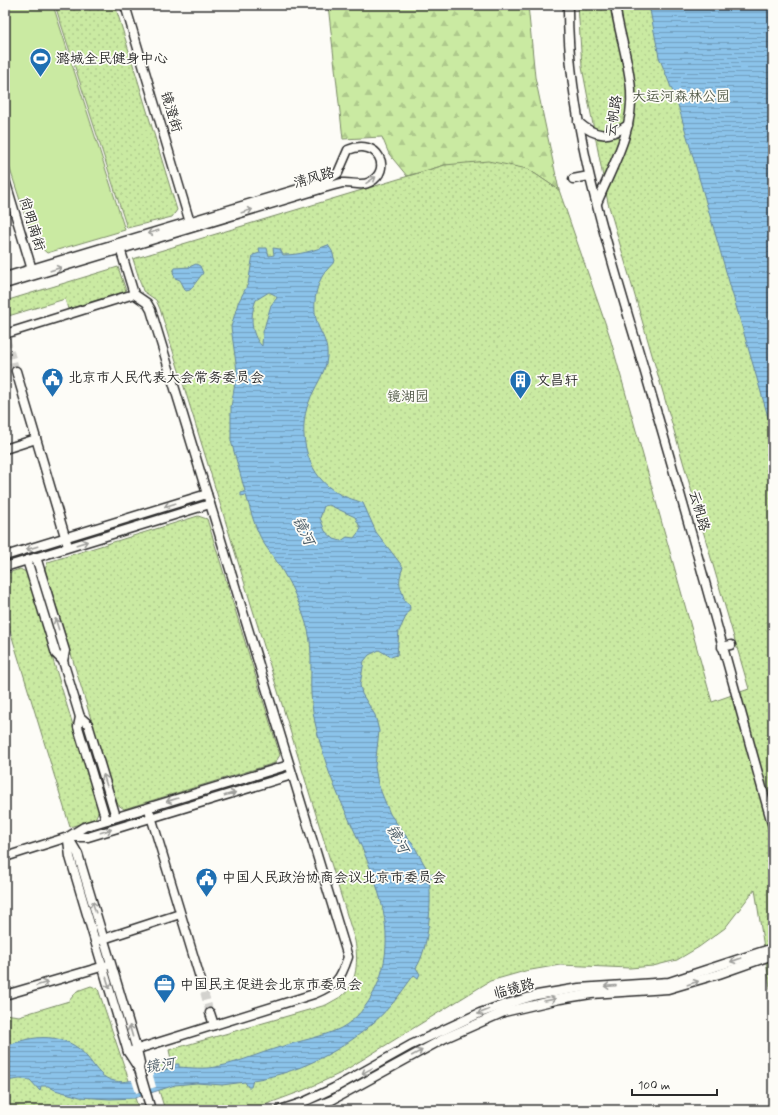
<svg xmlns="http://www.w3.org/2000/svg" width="778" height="1115" viewBox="0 0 778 1115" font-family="Mynerve,'LXGW WenKai TC',sans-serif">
<defs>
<pattern id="forest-firs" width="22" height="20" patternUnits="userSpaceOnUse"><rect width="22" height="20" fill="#caeaa2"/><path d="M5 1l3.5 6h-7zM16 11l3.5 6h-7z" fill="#aec98c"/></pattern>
<pattern id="park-dots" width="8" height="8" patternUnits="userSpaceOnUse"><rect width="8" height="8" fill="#caeaa2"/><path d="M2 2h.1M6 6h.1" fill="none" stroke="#aec98c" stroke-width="1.8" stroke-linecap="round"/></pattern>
<pattern id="water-rules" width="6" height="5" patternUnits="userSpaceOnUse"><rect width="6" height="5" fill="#8bc3ea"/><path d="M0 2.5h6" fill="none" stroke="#729fbe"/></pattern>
</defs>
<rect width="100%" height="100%" fill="#fdfcf7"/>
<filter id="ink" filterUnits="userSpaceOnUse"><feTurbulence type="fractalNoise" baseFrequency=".025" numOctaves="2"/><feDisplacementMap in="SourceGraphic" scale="8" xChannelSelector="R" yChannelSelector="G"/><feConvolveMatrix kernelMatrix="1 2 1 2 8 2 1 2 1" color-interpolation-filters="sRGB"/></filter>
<g filter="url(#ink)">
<path fill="#caeaa2" stroke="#7a8a66" d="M 5,5 L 53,5 L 125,230 L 47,253 C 36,245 38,234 29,228 L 5,154 Z"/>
<path fill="url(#forest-firs)" stroke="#7a8a66" d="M 328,5 L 528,5 L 535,77 L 559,190 L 528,169 L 445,165 L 407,176 L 389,154 L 382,137 L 343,139 Z"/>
<g fill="url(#park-dots)" stroke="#7a8a66">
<path d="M 55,5 L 115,5 L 177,210 L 172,217 L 127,228 Z"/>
<path d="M 578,5 L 773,5 L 773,1007 L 755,889 L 725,928 L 699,947 L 677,960 L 653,966 L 630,968 L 560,965 L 525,971 L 490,981 L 339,1074 L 302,1091 L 259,1107 L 243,1110 L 165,1110 L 151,1065 L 171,1059 L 169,1050 L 326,1005 C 331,1002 337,999 342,996 C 358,984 358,958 355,941 L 160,309 L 156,300 L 143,291 L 133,259 L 445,165 L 488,161 L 528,169 L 559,190 L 609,334 L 712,702 L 749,689 L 608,203 L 582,67 Z"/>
<path d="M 118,267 L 126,291 L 68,309 L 65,299 L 5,317 L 5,301 Z"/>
<path d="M 198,516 L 207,519 L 280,755 L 275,763 L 124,809 L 117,804 L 45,569 L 48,562 Z"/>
<path d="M 20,569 L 26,572 L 99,810 L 95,819 L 70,827 L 5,614 L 5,574 Z"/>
<path d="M 91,986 L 98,989 L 139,1110 L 5,1110 L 5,1014 L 19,1016 L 69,1001 L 77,991 Z"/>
</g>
<g fill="url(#water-rules)" stroke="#65869e" fill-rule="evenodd">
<path d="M 649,5 L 773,5 L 773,434 L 678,105 L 659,57 Z"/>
<path d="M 328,245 L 332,251 L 335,261 C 331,266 326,270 323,275 C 314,290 312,312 319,328 C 324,338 328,346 327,357 C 326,373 314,387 309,402 C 297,431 306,472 333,490 C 342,497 353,499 363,503 L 376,532 L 403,567 C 397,584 400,585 405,601 L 409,604 L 410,608 L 399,631 L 397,655 L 391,657 L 379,650 L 369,655 L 364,661 L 360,685 L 362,694 L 375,715 L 379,731 L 375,767 L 378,784 L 390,814 L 406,836 L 412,842 L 429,873 L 433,874 L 432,878 L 429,878 C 432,901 429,949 416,968 L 420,974 L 418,978 L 414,975 C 407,984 400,995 392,1004 C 357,1044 305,1072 253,1080 L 251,1087 L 248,1087 L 245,1082 L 222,1085 L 197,1083 L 175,1085 L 135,1098 L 110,1099 L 80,1097 L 55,1090 L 48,1086 L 41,1086 L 40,1091 L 30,1080 L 20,1079 L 5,1081 L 5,1047 C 31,1034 68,1032 87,1057 C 95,1066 99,1076 111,1080 C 131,1087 154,1070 174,1068 L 175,1064 L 179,1064 L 179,1067 C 191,1068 204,1069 216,1067 C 242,1062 266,1050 291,1044 C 307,1039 325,1036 341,1028 C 357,1019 367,1006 375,990 C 411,914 350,836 327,766 C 320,744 312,717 311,693 C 310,672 313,651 308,630 C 301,605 291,584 277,562 C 271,553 263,544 259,534 C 253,522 250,508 246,495 L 241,496 L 241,493 L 245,491 L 231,441 L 231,407 L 237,371 L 231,327 L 238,303 L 248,284 L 253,255 L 260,253 L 259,248 L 267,248 L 269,256 L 274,255 L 273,248 L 280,249 L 283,255 C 299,255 313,251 328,245 ZM 269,292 L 275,295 L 277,298 L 271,305 L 263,332 L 262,346 C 250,334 250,315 256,300 ZM 329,505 L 355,517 L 361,529 L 354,538 L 347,537 L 341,541 L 334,539 L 325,531 L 320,518 L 324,506 Z"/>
<path d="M 196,264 L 200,266 L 203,273 L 190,290 L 186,291 L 180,280 L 175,278 L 173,272 L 175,268 L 189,267 Z"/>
</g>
<path fill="#fdfcf7" d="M 152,1072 L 156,1087 L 136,1093 L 131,1078 Z"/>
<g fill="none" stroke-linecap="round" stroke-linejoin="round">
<g stroke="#d3d2ce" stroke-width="8" stroke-dasharray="8 4" stroke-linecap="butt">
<path d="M 6,339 L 16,371"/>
<path d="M 201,981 L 210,1013"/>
</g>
<defs>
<g id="minor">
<path d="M 125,5 L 191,226"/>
<path d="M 568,5 C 567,138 617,273 653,400 C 695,542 733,685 773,827"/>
<path d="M 578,122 C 596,138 609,138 628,125"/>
<path d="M 573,179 L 589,176"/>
<path d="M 5,180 L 33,273"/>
<path d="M 597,203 C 612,167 634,130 631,90 C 629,61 619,33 615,5"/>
<path d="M 119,245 L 134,294"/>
<path d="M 5,277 L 325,181 L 338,173 L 348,150 C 378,137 393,170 370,182 C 361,187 352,182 342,183 C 337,184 332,186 327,187 L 5,284"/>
<path d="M 5,334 L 134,294 L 147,303 L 151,310 L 348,957 C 340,981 337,984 314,994 L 128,1052"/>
<path d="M 16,371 L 67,543"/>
<path d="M 5,449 L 36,439"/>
<path d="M 5,556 L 207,494"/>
<path d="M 36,557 L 65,651 L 63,661"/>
<path d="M 27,560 L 56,654 L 63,661 L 80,717 L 78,727 L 106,820"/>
<path d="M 5,567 L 210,504"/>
<path d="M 722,647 L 731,645"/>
<path d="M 80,717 L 88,724 L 116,817"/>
<path d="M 150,813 L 201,981"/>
<path d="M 68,837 L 78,854 L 137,1050 L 140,1063 L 139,1069 L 151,1110"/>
<path d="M 69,837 L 88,837 L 292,775"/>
<path d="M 68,840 L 70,857 L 128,1052 L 139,1069"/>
<path d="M 5,857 L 68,837 L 84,827 L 289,765"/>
<path d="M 100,940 L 180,914"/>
<path d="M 5,995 L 108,965"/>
<path d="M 210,1013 L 214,1025"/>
<path d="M 280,1110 L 304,1102 L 334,1088 L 411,1045 L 480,1013 L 500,1006 L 537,995 L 579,988 L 669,982 L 773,948"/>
<path d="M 308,1110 L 332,1100 L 445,1038 L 504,1012 L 560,999 L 591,994 L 668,989 L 719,974 L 773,955"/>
</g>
</defs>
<use href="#minor" stroke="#2b2b2b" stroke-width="11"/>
<use href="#minor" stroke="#fdfcf7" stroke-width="8"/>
</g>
<defs><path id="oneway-shaft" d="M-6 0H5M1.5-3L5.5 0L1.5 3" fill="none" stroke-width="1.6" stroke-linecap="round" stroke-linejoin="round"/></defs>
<g stroke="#9e9e9b">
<use href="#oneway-shaft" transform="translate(371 180) rotate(-34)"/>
<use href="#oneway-shaft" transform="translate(247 211) rotate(-17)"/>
<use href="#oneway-shaft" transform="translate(153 232) rotate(163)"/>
<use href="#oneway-shaft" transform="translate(56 269) rotate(-17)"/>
<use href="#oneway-shaft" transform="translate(170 505) rotate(163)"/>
<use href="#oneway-shaft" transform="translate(82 543) rotate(-17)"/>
<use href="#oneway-shaft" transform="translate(32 548) rotate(163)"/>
<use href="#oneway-shaft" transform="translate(57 624) rotate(-107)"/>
<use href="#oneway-shaft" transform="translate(105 780) rotate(-107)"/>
<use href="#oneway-shaft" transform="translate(230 794) rotate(-16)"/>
<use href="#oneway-shaft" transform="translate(172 800) rotate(164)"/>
<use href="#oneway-shaft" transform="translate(106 831) rotate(-17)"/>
<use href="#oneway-shaft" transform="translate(94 907) rotate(-107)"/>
<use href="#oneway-shaft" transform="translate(736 960) rotate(161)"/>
<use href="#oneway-shaft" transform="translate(108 983) rotate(73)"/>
<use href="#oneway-shaft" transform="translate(693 983) rotate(-18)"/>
<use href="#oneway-shaft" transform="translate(42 984) rotate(-17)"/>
<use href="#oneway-shaft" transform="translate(610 986) rotate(176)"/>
<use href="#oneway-shaft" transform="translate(550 1000) rotate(-11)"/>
<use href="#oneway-shaft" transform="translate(483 1012) rotate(159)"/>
<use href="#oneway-shaft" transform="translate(131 1031) rotate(-106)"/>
<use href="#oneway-shaft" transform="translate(417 1053) rotate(-28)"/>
<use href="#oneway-shaft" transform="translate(367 1071) rotate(151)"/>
</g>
</g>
<defs>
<symbol id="stadium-pin" viewBox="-11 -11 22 30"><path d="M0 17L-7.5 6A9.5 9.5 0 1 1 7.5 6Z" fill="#1f6fb2" stroke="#fdfcf7"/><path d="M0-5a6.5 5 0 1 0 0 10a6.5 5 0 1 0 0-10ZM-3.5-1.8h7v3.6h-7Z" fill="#fff"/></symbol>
<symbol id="civic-pin" viewBox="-11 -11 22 30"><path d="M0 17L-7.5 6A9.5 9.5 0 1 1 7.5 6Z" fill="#1f6fb2" stroke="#fdfcf7"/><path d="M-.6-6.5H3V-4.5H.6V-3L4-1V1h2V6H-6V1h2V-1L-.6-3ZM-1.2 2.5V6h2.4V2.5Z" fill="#fff"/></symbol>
<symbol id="building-pin" viewBox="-11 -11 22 30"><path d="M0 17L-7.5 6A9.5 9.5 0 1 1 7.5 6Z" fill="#1f6fb2" stroke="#fdfcf7"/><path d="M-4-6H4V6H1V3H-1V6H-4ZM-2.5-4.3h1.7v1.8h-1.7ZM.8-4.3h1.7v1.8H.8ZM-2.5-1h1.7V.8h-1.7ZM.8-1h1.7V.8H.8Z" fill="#fff"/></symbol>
<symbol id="office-pin" viewBox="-11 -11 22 30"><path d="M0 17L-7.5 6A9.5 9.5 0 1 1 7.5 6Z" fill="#1f6fb2" stroke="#fdfcf7"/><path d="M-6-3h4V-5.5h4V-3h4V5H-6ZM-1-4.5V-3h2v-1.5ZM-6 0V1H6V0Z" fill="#fff"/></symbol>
</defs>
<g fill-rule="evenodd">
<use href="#stadium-pin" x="28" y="46" width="25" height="34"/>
<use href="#civic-pin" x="40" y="366" width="25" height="34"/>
<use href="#building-pin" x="508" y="368" width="25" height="34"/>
<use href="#civic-pin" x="194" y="866" width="25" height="34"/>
<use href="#office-pin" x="152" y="972" width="25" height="34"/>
</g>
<g text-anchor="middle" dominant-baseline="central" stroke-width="3.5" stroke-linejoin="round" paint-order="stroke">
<g font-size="14" fill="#2b2b2b" stroke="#fdfcf7" text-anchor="start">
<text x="56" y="59">潞城全民健身中心</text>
<text x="68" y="378">北京市人民代表大会常务委员会</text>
<text x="536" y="381">文昌轩</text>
<text x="222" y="878">中国人民政治协商会议北京市委员会</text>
<text x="180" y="985">中国民主促进会北京市委员会</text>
</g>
<g font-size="14" fill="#535b49" stroke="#fdfcf7">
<text x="681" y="97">大运河森林公园</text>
<text x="408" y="397">镜湖园</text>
</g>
<g font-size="14" fill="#2b2b2b" stroke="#fdfcf7">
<text transform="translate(171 112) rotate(73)">镜澄街</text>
<text transform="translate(614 116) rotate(-81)">云帆路</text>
<text transform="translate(314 178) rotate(-16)">清风路</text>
<text transform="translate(32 224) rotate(73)">尚明南街</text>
<text transform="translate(699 511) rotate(74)">云帆路</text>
<text transform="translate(514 989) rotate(-15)">临镜路</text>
</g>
<g font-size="15" font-style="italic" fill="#485964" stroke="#fdfcf7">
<text transform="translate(303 531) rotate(64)">镜河</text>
<text transform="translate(397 839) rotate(62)">镜河</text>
<text transform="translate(160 1066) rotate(-9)">镜河</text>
</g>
</g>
<rect width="778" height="1115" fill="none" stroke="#fdfcf7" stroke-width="20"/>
<rect x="10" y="10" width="758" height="1095" fill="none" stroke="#2b2b2b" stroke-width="1.5" filter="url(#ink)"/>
<path d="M632 1089v6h85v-6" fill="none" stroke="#2b2b2b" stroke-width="2"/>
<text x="638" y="1089" font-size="12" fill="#2b2b2b" stroke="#fdfcf7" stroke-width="3" paint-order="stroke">100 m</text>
</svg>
